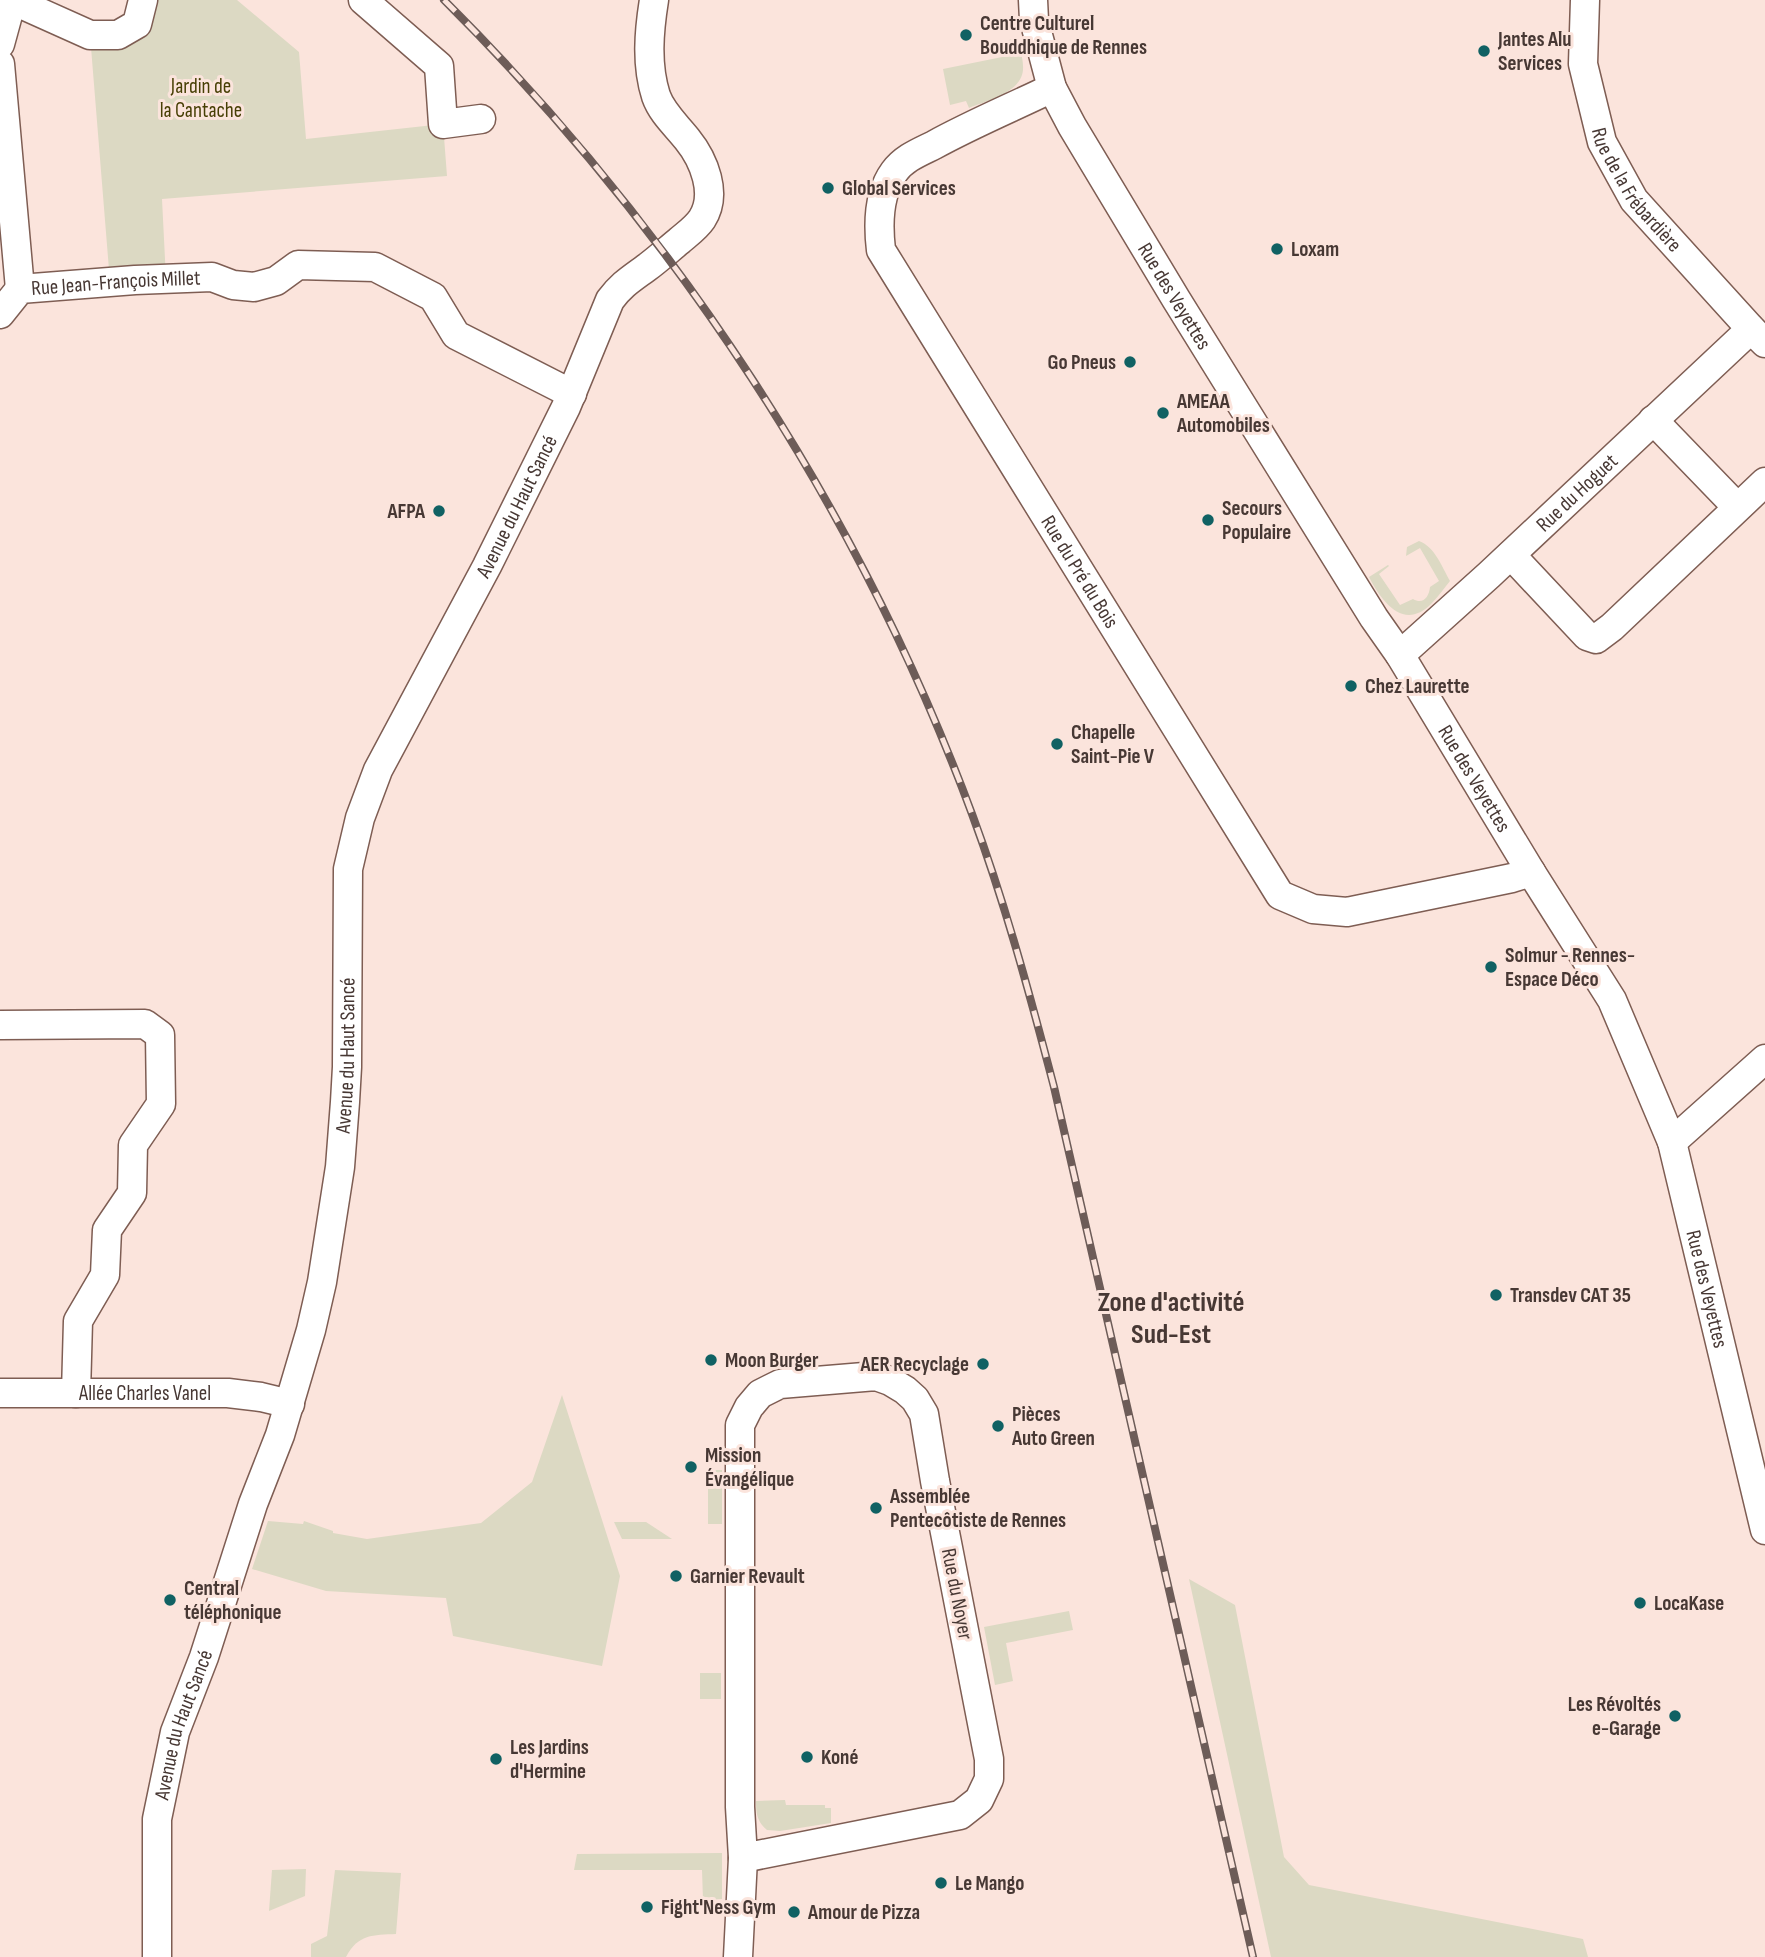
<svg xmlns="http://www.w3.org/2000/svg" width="1765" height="1957" viewBox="0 0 1765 1957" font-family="'Sofia Sans Condensed',sans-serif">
<rect width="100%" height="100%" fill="#fbe4dc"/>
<g fill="#dcd9c3">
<path d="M 143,0 L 237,0 L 299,52 L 306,139 L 443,124 L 447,176 L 162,199 L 166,279 L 110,282 L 90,35 L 118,35 Z"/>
<path d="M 1017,38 C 1019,47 1023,57 1023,66 C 1025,92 988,100 969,108 L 966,101 L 950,105 L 943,69 L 1007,56 L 1005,41 Z"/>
<path d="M 1419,541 C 1435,547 1442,567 1450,581 C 1444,588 1439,596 1432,603 C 1404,632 1382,602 1369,577 L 1388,565 L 1389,566 L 1379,574 L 1400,605 L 1413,599 C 1423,605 1429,597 1430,587 L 1439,581 L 1420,548 L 1406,556 L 1407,547 Z"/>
<path d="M 562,1395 L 620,1576 L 602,1666 L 453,1636 L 446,1598 L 326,1591 L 252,1569 L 268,1521 L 303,1524 L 304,1521 L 333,1531 L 333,1533 L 367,1539 L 481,1523 L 532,1482 Z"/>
<rect x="708" y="1470" width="14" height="54"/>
<path d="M 614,1522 L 646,1522 L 672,1539 L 622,1539 Z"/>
<path d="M 1189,1579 L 1235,1605 L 1284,1857 L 1309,1885 L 1583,1939 L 1588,1957 L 1271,1957 Z"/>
<path d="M 1069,1611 L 1073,1630 L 1006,1643 L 1013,1681 L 995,1685 L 984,1627 Z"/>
<rect x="700" y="1673" width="21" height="26"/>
<path d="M 785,1800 L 786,1805 L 825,1805 L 825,1808 L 831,1808 L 831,1823 L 780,1831 L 767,1830 C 757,1822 756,1813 756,1801 Z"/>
<path d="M 722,1853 L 722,1899 L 703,1900 L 702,1870 L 574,1870 L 577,1854 Z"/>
<path d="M 306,1869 L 305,1896 L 269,1911 L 272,1870 Z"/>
<path d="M 335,1870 L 401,1873 L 396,1934 C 373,1935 358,1934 346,1957 L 311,1957 L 311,1944 L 327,1936 Z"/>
</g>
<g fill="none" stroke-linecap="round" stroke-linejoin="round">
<defs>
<g id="minor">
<path d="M 12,0 L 90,35 L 118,35 L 137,24 L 143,0"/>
<path d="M 363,0 L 439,66 L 443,124 L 481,119"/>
<path id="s1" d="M 1033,0 L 1034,20 L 1052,88 L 1072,126 L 1176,299 L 1374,618 L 1400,655 L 1531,872 L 1612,1000 L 1672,1142 L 1765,1530"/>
<path id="s2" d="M 1585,0 L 1583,64 L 1602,142 L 1634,200 L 1751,329 L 1765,343"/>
<path d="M 0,44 L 12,0"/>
<path d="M 0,64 L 20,289"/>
<path id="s3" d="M 1052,88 C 1013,107 972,124 934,145 C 920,152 904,158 894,172 C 878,194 878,225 881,250 L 1280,895 L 1313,909 L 1347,912 L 1512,878 L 1531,872"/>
<path id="s4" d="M 0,314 L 20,289 L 135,280 L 212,277 L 233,285 L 254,287 L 276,281 L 298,265 L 375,267 L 433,297 L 456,335 L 572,394"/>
<path d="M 1653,420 L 1737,507"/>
<path d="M 1511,555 L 1587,636 L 1596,639 L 1612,627 L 1765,482"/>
<path id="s5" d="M 1400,655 L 1489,575 L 1751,329"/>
<path d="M 0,1025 L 145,1024 L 160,1035 L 161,1104 L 133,1145 L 132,1193 L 107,1230 L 105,1275 L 78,1321 L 76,1393"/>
<path d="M 1672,1142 L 1765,1059"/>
<path d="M 876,1376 L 890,1381 L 905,1390 L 915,1399 L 924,1414 L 935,1481 L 989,1759 L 989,1779 L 979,1800 L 960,1815 L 743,1858 L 740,1807 L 740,1425 L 749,1407 L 760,1394 L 780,1384 Z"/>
<path id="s6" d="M 0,1393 L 228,1393 L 261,1397 L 290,1404"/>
<path id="s7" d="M 157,1957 L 157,1819 L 175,1732 L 204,1657 L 253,1504 L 280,1435 L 311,1330 L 322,1282 L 340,1167 L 345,1102 L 347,1067 L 348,869 L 360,818 L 378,770 L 487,566 L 566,407 L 610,300 C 621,285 631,279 646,268 C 657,260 668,250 679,241 C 687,234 696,228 702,219 C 718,194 704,160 687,139 C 676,125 662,113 656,96 C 646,65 649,31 654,0"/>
<path d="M 738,1957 L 743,1858"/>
</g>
</defs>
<use href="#minor" stroke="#7e5d53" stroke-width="31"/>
<use href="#minor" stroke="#fff" stroke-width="28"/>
<defs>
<path id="rail" d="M 444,0 C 674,229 859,509 972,814 C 1005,903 1030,995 1054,1087 L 1253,1957"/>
</defs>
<use href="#rail" stroke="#6d5c58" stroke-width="8"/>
<use href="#rail" stroke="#fbe4dc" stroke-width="5" stroke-dasharray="16" stroke-linecap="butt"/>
</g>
<g fill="#106163" stroke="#fbe4dc" stroke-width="2.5">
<circle cx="966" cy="35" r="7"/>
<circle cx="1484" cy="51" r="7"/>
<circle cx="828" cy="188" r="7"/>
<circle cx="1277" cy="249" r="7"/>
<circle cx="1130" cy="362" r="7"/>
<circle cx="1163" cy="413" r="7"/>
<circle cx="439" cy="511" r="7"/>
<circle cx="1208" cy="520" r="7"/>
<circle cx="1351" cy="686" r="7"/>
<circle cx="1057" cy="744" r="7"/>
<circle cx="1491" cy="967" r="7"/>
<circle cx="1496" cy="1295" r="7"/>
<circle cx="711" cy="1360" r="7"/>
<circle cx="983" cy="1364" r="7"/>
<circle cx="998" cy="1426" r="7"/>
<circle cx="691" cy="1467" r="7"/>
<circle cx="876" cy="1508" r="7"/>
<circle cx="676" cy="1576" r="7"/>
<circle cx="170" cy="1600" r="7"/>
<circle cx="1640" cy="1603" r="7"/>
<circle cx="1675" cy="1716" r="7"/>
<circle cx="807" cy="1757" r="7"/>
<circle cx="496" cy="1759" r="7"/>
<circle cx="941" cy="1883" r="7"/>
<circle cx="647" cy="1907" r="7"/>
<circle cx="794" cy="1912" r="7"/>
</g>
<g text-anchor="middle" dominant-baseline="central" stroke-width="6" stroke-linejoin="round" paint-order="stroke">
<g font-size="21" font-weight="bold" fill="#473834" stroke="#fbe4dc" text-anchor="start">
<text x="980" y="23">Centre Culturel<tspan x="980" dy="24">Bouddhique de Rennes</tspan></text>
<text x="1498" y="39">Jantes Alu<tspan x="1498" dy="24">Services</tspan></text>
<text x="842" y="188">Global Services</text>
<text x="1291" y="249">Loxam</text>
<text x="1116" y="362" text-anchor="end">Go Pneus</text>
<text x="1177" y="401">AMEAA<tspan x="1177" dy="24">Automobiles</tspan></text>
<text x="1222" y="508">Secours<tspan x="1222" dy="24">Populaire</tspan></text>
<text x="425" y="511" text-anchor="end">AFPA</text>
<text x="1365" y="686">Chez Laurette</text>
<text x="1071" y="732">Chapelle<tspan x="1071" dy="24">Saint-Pie V</tspan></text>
<text x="1505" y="955">Solmur - Rennes-<tspan x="1505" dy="24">Espace Déco</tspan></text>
<text x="1510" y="1295">Transdev CAT 35</text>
<text x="725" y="1360">Moon Burger</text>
<text x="969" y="1364" text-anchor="end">AER Recyclage</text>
<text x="1012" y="1414">Pièces<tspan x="1012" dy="24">Auto Green</tspan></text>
<text x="705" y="1455">Mission<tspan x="705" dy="24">Évangélique</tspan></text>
<text x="890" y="1496">Assemblée<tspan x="890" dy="24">Pentecôtiste de Rennes</tspan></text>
<text x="690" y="1576">Garnier Revault</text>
<text x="184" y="1588">Central<tspan x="184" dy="24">téléphonique</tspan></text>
<text x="1654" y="1603">LocaKase</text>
<text x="1661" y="1704" text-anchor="end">Les Révoltés<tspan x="1661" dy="24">e-Garage</tspan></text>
<text x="510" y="1747">Les Jardins<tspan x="510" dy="24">d'Hermine</tspan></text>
<text x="821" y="1757">Koné</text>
<text x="955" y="1883">Le Mango</text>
<text x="661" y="1907">Fight'Ness Gym</text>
<text x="808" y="1912">Amour de Pizza</text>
</g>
<g font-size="21" fill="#473f05" stroke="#fbe4dc">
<text x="201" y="86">Jardin de<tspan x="201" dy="24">la Cantache</tspan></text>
</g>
<g font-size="21" fill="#473834" stroke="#fbe4dc">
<text stroke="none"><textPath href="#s2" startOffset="203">Rue de la Frébardière</textPath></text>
<text stroke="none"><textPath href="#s4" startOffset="128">Rue Jean-François Millet</textPath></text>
<text stroke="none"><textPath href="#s1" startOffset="332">Rue des Veyettes</textPath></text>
<text stroke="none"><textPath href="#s5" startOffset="240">Rue du Hoguet</textPath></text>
<text stroke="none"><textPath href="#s7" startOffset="1517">Avenue du Haut Sancé</textPath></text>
<text stroke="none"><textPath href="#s3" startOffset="639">Rue du Pré du Bois</textPath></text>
<text stroke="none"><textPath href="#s1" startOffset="900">Rue des Veyettes</textPath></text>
<text stroke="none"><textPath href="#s7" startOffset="929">Avenue du Haut Sancé</textPath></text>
<text stroke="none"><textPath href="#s1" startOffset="1466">Rue des Veyettes</textPath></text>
<text stroke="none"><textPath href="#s6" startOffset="145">Allée Charles Vanel</textPath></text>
<text transform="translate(957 1594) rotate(79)">Rue du Noyer</text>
<text stroke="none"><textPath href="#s7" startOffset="236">Avenue du Haut Sancé</textPath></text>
</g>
<g font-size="28" font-weight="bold" fill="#473834" stroke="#fbe4dc">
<text x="1171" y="1302">Zone d'activité<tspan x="1171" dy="32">Sud-Est</tspan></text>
</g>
</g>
</svg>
